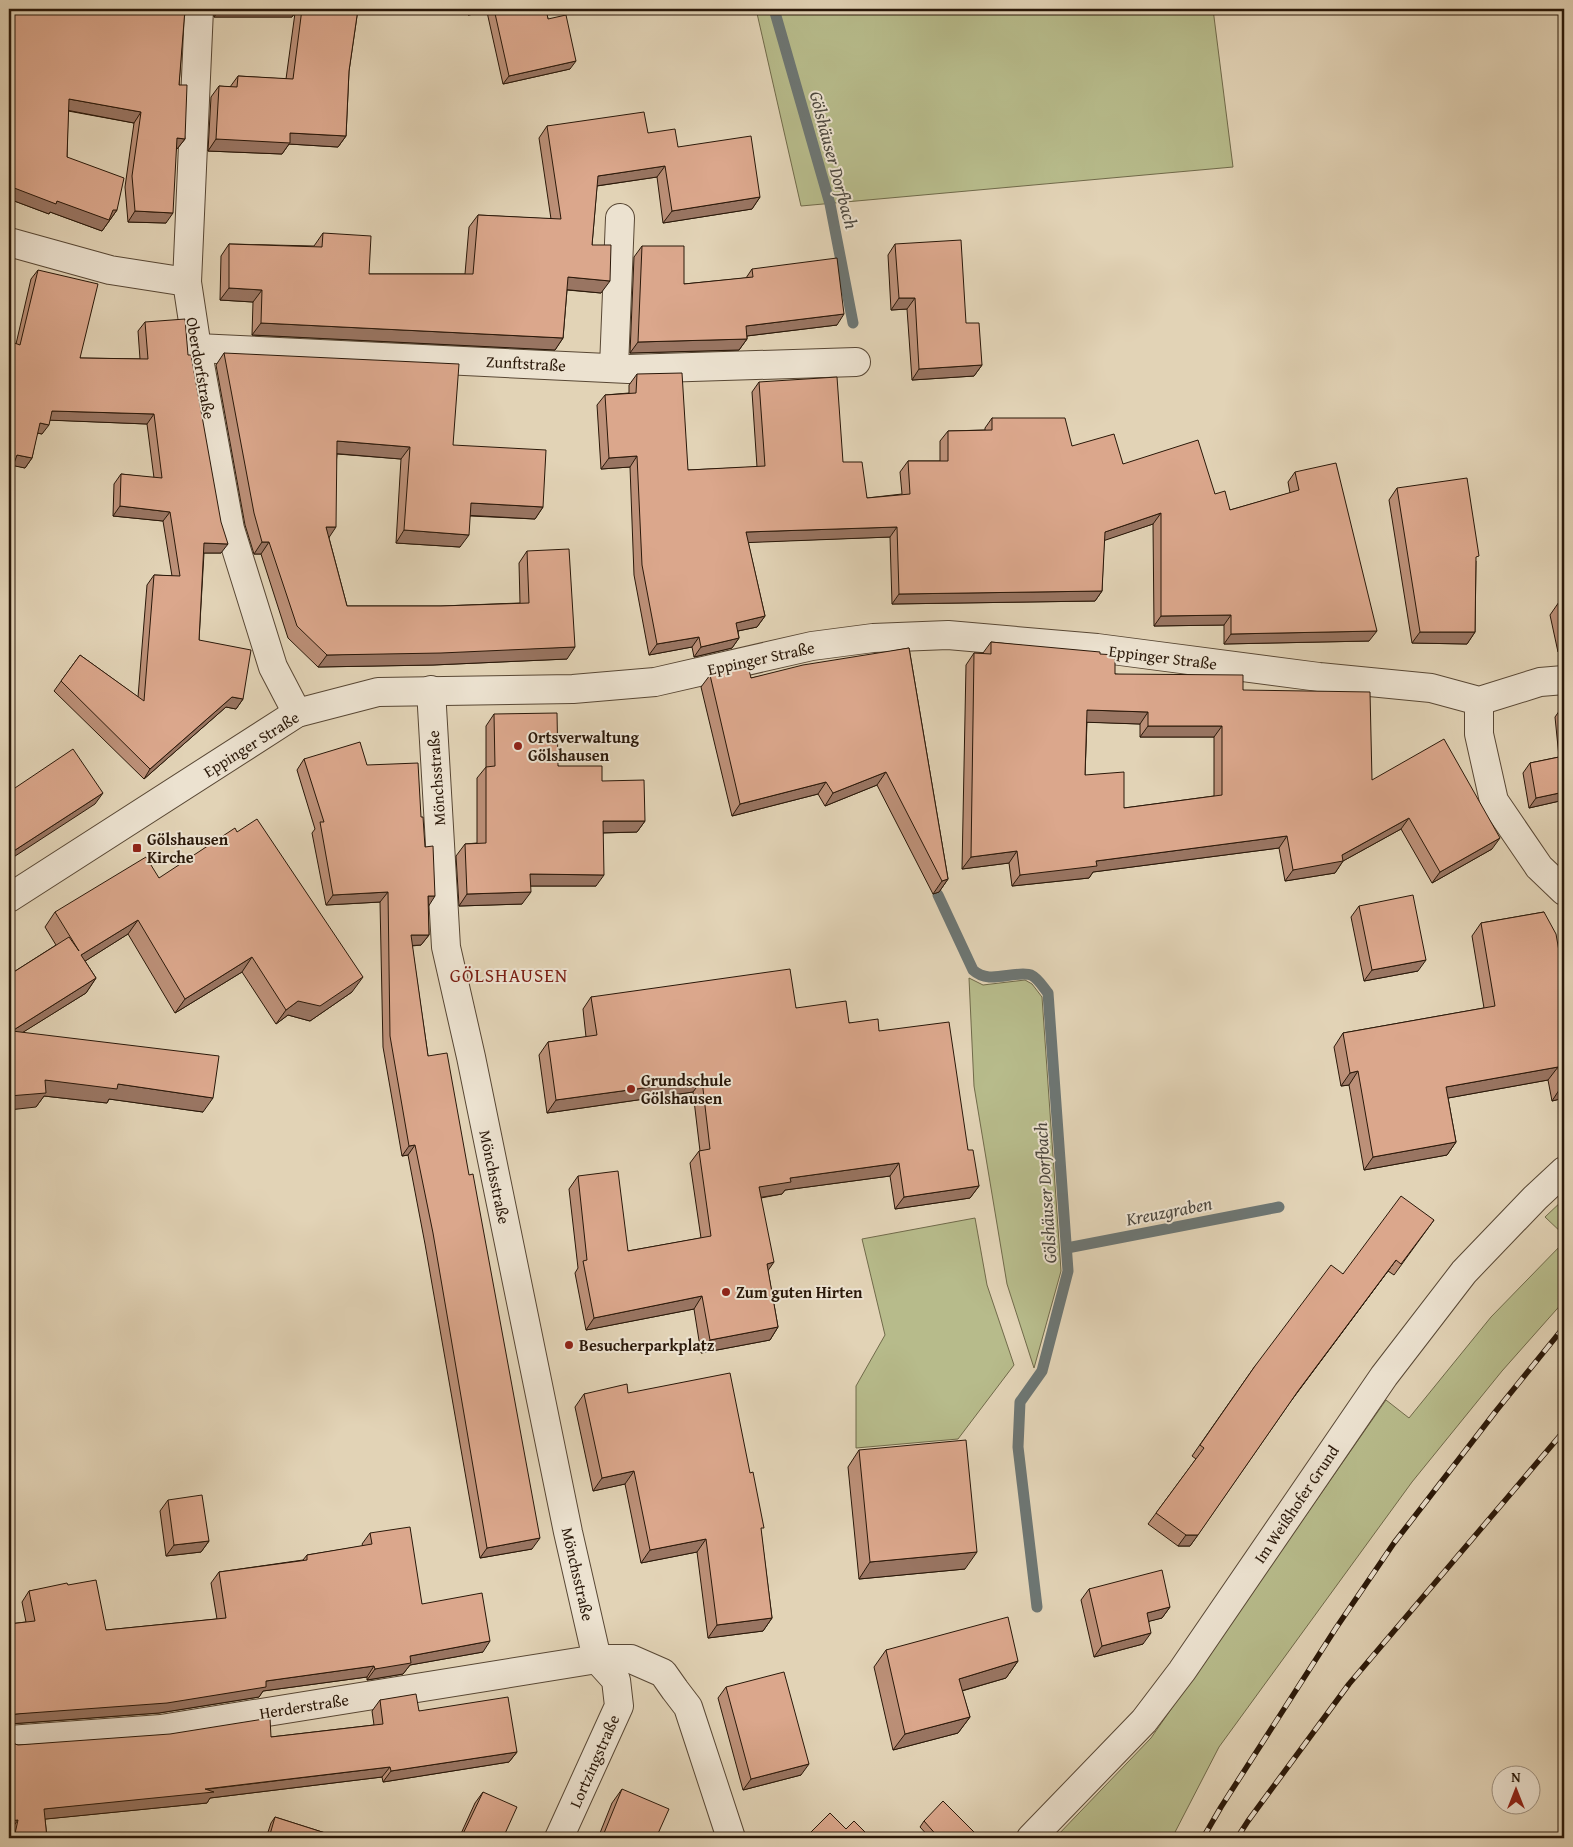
<svg xmlns="http://www.w3.org/2000/svg" width="1573" height="1847" viewBox="0 0 1573 1847" font-family="'Gentium Book Plus',serif">
<rect width="100%" height="100%" fill="#e2d3b6"/>
<filter id="stains"><feTurbulence type="fractalNoise" baseFrequency=".004" numOctaves="4"/><feColorMatrix values="0 0 0 0 .2 0 0 0 0 .09 0 0 0 0 .02 0 0 0 .5 -.17"/></filter>
<radialGradient id="worn" r=".72"><stop offset=".6" stop-color="#630" stop-opacity="0"/><stop offset="1" stop-color="#630" stop-opacity=".3"/></radialGradient>
<g fill="#b7bb8b" stroke="#706a4a">
<path d="M 756,9 L 1213,9 L 1233,167 L 801,206 Z"/>
<path d="M 969,978 L 983,985 L 1025,980 L 1032,984 L 1042,997 L 1061,1271 L 1034,1368 L 1007,1284 L 974,1086 Z"/>
<path d="M 1564,1199 L 1564,1235 L 1545,1217 Z"/>
<path d="M 975,1218 L 987,1285 L 1014,1365 L 958,1439 L 856,1448 L 856,1386 L 885,1335 L 862,1239 Z"/>
<path d="M 1564,1242 L 1564,1301 L 1502,1371 L 1412,1482 L 1219,1747 L 1172,1838 L 1055,1838 L 1151,1738 L 1386,1400 L 1409,1418 L 1491,1317 Z"/>
</g>
<g fill="none" stroke-linecap="round" stroke-linejoin="round">
<g stroke="#6d7673" stroke-width="11">
<path d="M 774,9 L 830,204 L 853,323"/>
<path d="M 938,895 L 973,970 C 987,983 1005,974 1023,974 C 1025,974 1029,974 1031,975 C 1038,978 1043,987 1048,993 L 1068,1271 L 1042,1371 L 1020,1402 L 1018,1447 L 1037,1607"/>
<path d="M 1067,1248 L 1279,1207"/>
</g>
<defs>
<g id="minor">
<path d="M 199,9 L 187,282 L 197,348 L 230,529 L 273,667 L 297,713"/>
<path d="M 9,242 L 110,270 L 187,282"/>
<path d="M 197,348 L 628,369 L 856,362"/>
<path d="M 614,367 L 620,218"/>
<path d="M 431,690 L 446,947 L 471,1057 L 568,1532 L 597,1659"/>
<path d="M 1479,701 L 1479,734 L 1494,801 L 1539,867 L 1564,891"/>
<path d="M 9,898 L 297,713 L 378,692 L 573,689 L 655,682 L 812,646 L 873,638 L 948,635 L 1097,648 L 1319,677 L 1431,688 L 1479,701 L 1540,682 L 1564,680"/>
<path d="M 9,1740 L 161,1729 L 597,1659 L 631,1659 L 663,1673 L 675,1690 L 688,1707 L 731,1838"/>
<path d="M 559,1838 L 619,1706 L 616,1680 L 597,1659"/>
<path d="M 1031,1838 L 1144,1721 L 1182,1671 L 1384,1376 L 1464,1272 L 1535,1198 L 1564,1171"/>
</g>
</defs>
<use href="#minor" stroke="#584734" stroke-width="30"/>
<use href="#minor" stroke="#ece2d0" stroke-width="28"/>
<defs>
<g id="rail">
<path d="M 1203,1838 L 1221,1807 L 1336,1628 L 1394,1543 L 1496,1411 L 1564,1327"/>
<path d="M 1237,1838 L 1248,1821 L 1349,1684 L 1564,1431"/>
</g>
</defs>
<use href="#rail" stroke="#2a1809" stroke-width="5.5"/>
<use href="#rail" stroke="#ece2d0" stroke-width="4" stroke-dasharray="11" stroke-linecap="butt"/>
</g>
<g fill="#bc9078" stroke="#2a1809" fill-rule="evenodd">
<path d="M 9,9 L 189,9 L 184,16 L 179,85 L 185,139 L 177,149 L 176,149 L 166,223 L 128,222 L 125,187 L 134,123 L 68,111 L 67,157 L 117,210 L 102,231 L 50,212 L 49,214 L 9,199 Z"/>
<path d="M 214,9 L 358,9 L 349,71 L 346,136 L 338,147 L 289,144 L 282,154 L 208,151 L 211,97 L 219,86 L 230,87 L 238,76 L 286,79 L 295,13 L 292,17 L 214,17 Z"/>
<path d="M 467,9 L 546,9 L 548,19 L 570,69 L 503,84 L 487,12 L 468,15 Z"/>
<path d="M 547,126 L 648,133 L 678,147 L 760,197 L 752,209 L 663,223 L 657,177 L 597,186 L 592,245 L 601,293 L 567,290 L 563,338 L 555,350 L 252,335 L 253,302 L 220,300 L 221,256 L 229,244 L 314,246 L 323,233 L 369,274 L 465,274 L 469,227 L 478,215 L 551,219 L 539,138 Z"/>
<path d="M 895,244 L 982,365 L 974,376 L 912,380 L 907,309 L 891,310 L 888,255 Z"/>
<path d="M 642,246 L 684,284 L 746,278 L 752,269 L 837,325 L 747,336 L 747,339 L 739,350 L 630,353 L 634,257 Z"/>
<path d="M 38,270 L 80,358 L 140,359 L 138,331 L 145,322 L 188,355 L 221,553 L 204,553 L 199,640 L 243,699 L 236,709 L 226,707 L 144,779 L 54,691 L 80,655 L 138,697 L 147,585 L 154,575 L 172,576 L 163,521 L 113,516 L 114,484 L 121,474 L 154,478 L 147,424 L 50,420 L 42,434 L 37,433 L 32,458 L 25,468 L 13,465 L 16,344 L 31,279 Z"/>
<path d="M 224,353 L 453,445 L 543,507 L 535,519 L 470,516 L 460,547 L 396,543 L 401,459 L 337,454 L 329,538 L 347,606 L 441,606 L 520,603 L 519,563 L 527,551 L 567,659 L 433,665 L 318,667 L 288,638 L 261,554 L 254,554 L 245,525 L 216,365 Z"/>
<path d="M 637,374 L 688,470 L 757,467 L 752,392 L 759,382 L 843,462 L 867,498 L 902,494 L 900,472 L 908,461 L 940,461 L 940,441 L 948,431 L 985,430 L 985,428 L 992,418 L 1123,464 L 1215,494 L 1230,510 L 1290,493 L 1288,482 L 1295,472 L 1369,641 L 1224,644 L 1224,625 L 1154,626 L 1153,524 L 1104,540 L 1102,591 L 1095,601 L 892,604 L 890,537 L 748,542 L 765,616 L 757,627 L 738,631 L 739,638 L 732,648 L 694,657 L 692,647 L 649,655 L 634,575 L 630,467 L 601,469 L 597,405 L 605,395 L 629,393 L 629,385 Z"/>
<path d="M 1397,488 L 1476,561 L 1475,632 L 1467,644 L 1412,643 L 1389,500 Z"/>
<path d="M 1564,600 L 1564,650 L 1558,652 L 1550,615 L 1559,602 Z"/>
<path d="M 991,642 L 1100,654 L 1115,674 L 1243,690 L 1372,780 L 1492,849 L 1432,883 L 1401,829 L 1343,861 L 1335,873 L 1285,881 L 1279,848 L 1093,872 L 1089,878 L 1012,886 L 1009,863 L 962,869 L 966,665 L 974,653 L 983,653 ZM 1087,722 L 1140,724 L 1140,737 L 1214,737 L 1214,796 L 1124,808 L 1085,775 Z"/>
<path d="M 909,648 L 948,879 L 939,892 L 933,894 L 877,785 L 825,806 L 818,794 L 732,816 L 701,687 L 710,675 L 751,678 Z"/>
<path d="M 1562,707 L 1564,707 L 1564,800 L 1529,808 L 1523,773 L 1530,763 L 1559,757 L 1555,717 Z"/>
<path d="M 494,714 L 558,766 L 602,781 L 645,821 L 637,832 L 603,833 L 596,886 L 530,886 L 522,904 L 459,906 L 456,856 L 465,844 L 477,843 L 477,778 L 486,767 L 486,726 Z"/>
<path d="M 304,759 L 367,765 L 421,817 L 428,907 L 429,935 L 421,945 L 412,946 L 428,1056 L 532,1549 L 480,1558 L 425,1244 L 408,1155 L 402,1156 L 383,1047 L 380,902 L 326,905 L 312,833 L 315,829 L 297,770 Z"/>
<path d="M 159,878 L 352,992 L 310,1021 L 288,1015 L 276,1024 L 242,972 L 175,1013 L 128,934 L 85,961 L 96,978 L 86,993 L 23,1032 L 203,1112 L 109,1099 L 107,1103 L 44,1096 L 36,1107 L 9,975 L 56,945 L 45,927 L 55,912 Z"/>
<path d="M 1359,906 L 1418,971 L 1364,981 L 1351,917 Z"/>
<path d="M 1544,912 L 1564,1098 L 1552,1101 L 1548,1080 L 1448,1098 L 1456,1142 L 1447,1155 L 1364,1170 L 1349,1085 L 1341,1086 L 1334,1047 L 1343,1033 L 1484,1008 L 1472,936 L 1481,923 Z"/>
<path d="M 591,997 L 796,1008 L 879,1031 L 968,1150 L 979,1186 L 970,1198 L 895,1209 L 890,1176 L 785,1190 L 782,1194 L 761,1198 L 768,1271 L 778,1327 L 770,1340 L 701,1353 L 694,1309 L 586,1330 L 575,1273 L 578,1268 L 569,1189 L 578,1176 L 628,1251 L 701,1238 L 690,1163 L 699,1151 L 700,1151 L 693,1092 L 547,1113 L 539,1055 L 548,1042 L 586,1037 L 583,1009 Z"/>
<path d="M 1434,1220 L 1394,1275 L 1388,1271 L 1291,1401 L 1190,1546 L 1178,1546 L 1148,1524 L 1196,1459 L 1192,1456 L 1255,1366 L 1343,1274 Z"/>
<path d="M 628,1393 L 761,1532 L 772,1618 L 763,1631 L 708,1638 L 697,1552 L 641,1563 L 625,1484 L 593,1491 L 575,1407 L 584,1394 Z"/>
<path d="M 859,1450 L 965,1569 L 859,1579 L 848,1467 Z"/>
<path d="M 168,1500 L 209,1541 L 201,1552 L 166,1556 L 160,1511 Z"/>
<path d="M 370,1533 L 422,1604 L 483,1652 L 410,1665 L 403,1674 L 367,1680 L 367,1677 L 263,1691 L 259,1697 L 159,1713 L 9,1724 L 9,1624 L 26,1622 L 22,1602 L 29,1591 L 68,1585 L 106,1630 L 217,1619 L 211,1583 L 219,1572 L 303,1560 L 307,1555 L 363,1546 L 362,1544 Z"/>
<path d="M 1089,1589 L 1170,1607 L 1162,1618 L 1149,1621 L 1143,1644 L 1094,1657 L 1081,1600 Z"/>
<path d="M 886,1650 L 1018,1661 L 1006,1678 L 962,1691 L 970,1717 L 958,1733 L 893,1750 L 874,1667 Z"/>
<path d="M 726,1687 L 801,1775 L 743,1790 L 718,1698 Z"/>
<path d="M 380,1700 L 419,1711 L 517,1752 L 509,1762 L 383,1782 L 382,1777 L 210,1798 L 207,1803 L 45,1819 L 47,1838 L 9,1838 L 10,1831 L 9,1831 L 9,1742 L 18,1745 L 271,1737 L 374,1725 L 372,1711 Z"/>
<path d="M 622,1789 L 656,1838 L 598,1838 L 612,1803 Z"/>
<path d="M 483,1792 L 503,1838 L 459,1838 L 475,1803 Z"/>
<path d="M 275,1817 L 341,1838 L 266,1838 L 271,1823 Z"/>
<path d="M 924,1821 L 980,1838 L 930,1838 L 920,1827 Z"/>
</g>
<g fill="#997562" stroke="#2a1809">
<path d="M 184,9 L 189,9 L 183,18 Z"/>
<path d="M 220,9 L 297,9 L 292,17 L 214,17 Z"/>
<path d="M 472,9 L 489,9 L 487,12 L 468,15 Z"/>
<path d="M 576,61 L 570,69 L 503,84 L 509,76 Z"/>
<path d="M 69,99 L 141,112 L 134,123 L 61,109 Z"/>
<path d="M 290,133 L 346,136 L 338,147 L 289,144 L 282,154 L 208,151 L 216,139 Z"/>
<path d="M 177,138 L 185,139 L 177,149 L 170,149 Z"/>
<path d="M 665,166 L 657,177 L 589,187 L 598,176 Z"/>
<path d="M 9,186 L 57,201 L 117,210 L 102,231 L 50,212 L 49,214 L 9,199 Z"/>
<path d="M 760,197 L 752,209 L 663,223 L 672,211 Z"/>
<path d="M 135,211 L 173,213 L 166,223 L 128,222 Z"/>
<path d="M 568,277 L 610,281 L 601,293 L 560,289 Z"/>
<path d="M 229,288 L 262,290 L 253,302 L 220,300 Z"/>
<path d="M 899,298 L 915,298 L 907,309 L 891,310 Z"/>
<path d="M 844,314 L 837,325 L 738,337 L 746,326 Z"/>
<path d="M 261,323 L 563,338 L 555,350 L 252,335 Z"/>
<path d="M 747,339 L 739,350 L 630,353 L 638,342 Z"/>
<path d="M 982,365 L 974,376 L 912,380 L 919,369 Z"/>
<path d="M 52,411 L 154,414 L 147,424 L 46,420 Z"/>
<path d="M 40,423 L 49,425 L 42,434 L 33,432 Z"/>
<path d="M 337,441 L 410,447 L 401,459 L 329,453 Z"/>
<path d="M 17,455 L 32,458 L 25,468 L 10,465 Z"/>
<path d="M 637,456 L 630,467 L 601,469 L 609,458 Z"/>
<path d="M 471,503 L 543,507 L 535,519 L 463,515 Z"/>
<path d="M 120,506 L 170,512 L 163,521 L 113,516 Z"/>
<path d="M 1161,513 L 1153,524 L 1097,543 L 1105,532 Z"/>
<path d="M 326,527 L 336,527 L 328,539 Z"/>
<path d="M 897,527 L 890,537 L 738,543 L 746,532 Z"/>
<path d="M 404,530 L 469,535 L 460,547 L 396,543 Z"/>
<path d="M 262,542 L 269,542 L 261,554 L 254,554 Z"/>
<path d="M 204,543 L 228,544 L 221,553 L 197,553 Z"/>
<path d="M 1102,591 L 1095,601 L 892,604 L 899,594 Z"/>
<path d="M 1231,615 L 1224,625 L 1154,626 L 1161,616 Z"/>
<path d="M 765,616 L 757,627 L 728,633 L 736,623 Z"/>
<path d="M 1377,631 L 1369,641 L 1224,644 L 1231,634 Z"/>
<path d="M 1420,632 L 1475,632 L 1467,644 L 1412,643 Z"/>
<path d="M 699,637 L 692,647 L 649,655 L 657,644 Z"/>
<path d="M 739,638 L 732,648 L 694,657 L 701,647 Z"/>
<path d="M 1564,643 L 1564,650 L 1558,652 Z"/>
<path d="M 575,647 L 567,659 L 433,665 L 318,667 L 327,655 Z"/>
<path d="M 232,697 L 243,699 L 236,709 L 226,707 L 144,779 L 150,769 Z"/>
<path d="M 1087,710 L 1148,712 L 1140,724 L 1079,722 Z"/>
<path d="M 1148,726 L 1222,726 L 1214,737 L 1140,737 Z"/>
<path d="M 886,772 L 877,785 L 825,806 L 833,793 Z"/>
<path d="M 826,782 L 818,794 L 732,816 L 740,804 Z"/>
<path d="M 1564,792 L 1564,800 L 1529,808 L 1536,798 Z"/>
<path d="M 103,793 L 95,804 L 9,860 L 9,854 Z"/>
<path d="M 1409,818 L 1401,829 L 1343,861 L 1335,873 L 1285,881 L 1293,870 L 1342,855 Z"/>
<path d="M 603,821 L 645,821 L 637,832 L 595,833 Z"/>
<path d="M 1287,836 L 1279,848 L 1093,872 L 1089,878 L 1012,886 L 1020,875 L 1096,861 Z"/>
<path d="M 1500,838 L 1492,849 L 1432,883 L 1440,872 Z"/>
<path d="M 1017,851 L 1009,863 L 962,869 L 971,857 Z"/>
<path d="M 530,874 L 604,875 L 596,886 L 522,886 Z"/>
<path d="M 948,879 L 939,892 L 933,894 L 942,881 Z"/>
<path d="M 388,892 L 380,902 L 326,905 L 333,895 Z"/>
<path d="M 531,892 L 522,904 L 459,906 L 467,894 Z"/>
<path d="M 428,896 L 435,896 L 428,907 Z"/>
<path d="M 138,920 L 128,934 L 71,970 L 81,955 Z"/>
<path d="M 411,935 L 429,935 L 421,945 L 403,946 Z"/>
<path d="M 252,957 L 242,972 L 175,1013 L 185,999 Z"/>
<path d="M 1426,960 L 1418,971 L 1364,981 L 1372,970 Z"/>
<path d="M 363,977 L 352,992 L 310,1021 L 288,1015 L 276,1024 L 286,1010 L 298,1001 Z"/>
<path d="M 96,978 L 86,993 L 9,1041 L 12,1031 Z"/>
<path d="M 1558,1067 L 1548,1080 L 1437,1100 L 1446,1087 Z"/>
<path d="M 1358,1071 L 1349,1085 L 1341,1086 L 1350,1073 Z"/>
<path d="M 45,1080 L 118,1084 L 213,1098 L 203,1112 L 109,1099 L 107,1103 L 44,1096 L 36,1107 L 9,1110 L 9,1096 Z"/>
<path d="M 702,1080 L 693,1092 L 547,1113 L 556,1100 Z"/>
<path d="M 1561,1087 L 1564,1087 L 1564,1098 L 1552,1101 Z"/>
<path d="M 1456,1142 L 1447,1155 L 1364,1170 L 1373,1157 Z"/>
<path d="M 415,1145 L 408,1155 L 402,1156 L 409,1146 Z"/>
<path d="M 899,1163 L 890,1176 L 785,1190 L 782,1194 L 750,1199 L 759,1187 L 790,1178 Z"/>
<path d="M 979,1186 L 970,1198 L 895,1209 L 904,1197 Z"/>
<path d="M 1396,1260 L 1388,1271 L 1290,1402 L 1298,1391 Z"/>
<path d="M 774,1262 L 765,1275 L 767,1264 Z"/>
<path d="M 702,1296 L 694,1309 L 586,1330 L 594,1318 Z"/>
<path d="M 778,1327 L 770,1340 L 701,1353 L 710,1340 Z"/>
<path d="M 634,1471 L 625,1484 L 593,1491 L 602,1478 Z"/>
<path d="M 1186,1535 L 1198,1535 L 1190,1546 L 1178,1546 Z"/>
<path d="M 540,1538 L 532,1549 L 480,1558 L 487,1548 Z"/>
<path d="M 706,1539 L 697,1552 L 641,1563 L 650,1550 Z"/>
<path d="M 209,1541 L 201,1552 L 166,1556 L 174,1545 Z"/>
<path d="M 977,1552 L 965,1569 L 859,1579 L 870,1562 Z"/>
<path d="M 1170,1607 L 1162,1618 L 1139,1624 L 1147,1613 Z"/>
<path d="M 772,1618 L 763,1631 L 708,1638 L 717,1625 Z"/>
<path d="M 1151,1633 L 1143,1644 L 1094,1657 L 1102,1646 Z"/>
<path d="M 490,1641 L 483,1652 L 410,1665 L 403,1674 L 367,1680 L 375,1669 L 410,1656 Z"/>
<path d="M 1018,1661 L 1006,1678 L 947,1695 L 959,1679 Z"/>
<path d="M 374,1666 L 367,1677 L 263,1691 L 259,1697 L 159,1713 L 9,1724 L 9,1716 L 16,1714 L 266,1681 Z"/>
<path d="M 970,1717 L 958,1733 L 893,1750 L 905,1734 Z"/>
<path d="M 517,1752 L 509,1762 L 383,1782 L 391,1771 Z"/>
<path d="M 809,1764 L 801,1775 L 743,1790 L 751,1779 Z"/>
<path d="M 390,1767 L 382,1777 L 210,1798 L 207,1803 L 36,1820 L 44,1809 Z"/>
<path d="M 18,1820 L 10,1831 L 9,1831 L 9,1821 Z"/>
</g>
<g fill="#dba78c" stroke="#2a1809" fill-rule="evenodd">
<path d="M 9,9 L 185,9 L 179,85 L 187,85 L 185,139 L 177,138 L 173,213 L 135,211 L 132,176 L 141,112 L 69,99 L 67,157 L 124,178 L 117,210 L 113,210 L 109,220 L 57,201 L 56,204 L 9,186 Z"/>
<path d="M 302,9 L 358,9 L 349,71 L 346,136 L 290,133 L 290,143 L 216,139 L 219,86 L 237,87 L 238,76 L 293,79 Z"/>
<path d="M 494,9 L 546,9 L 548,19 L 566,15 L 576,61 L 509,76 Z"/>
<path d="M 644,112 L 648,133 L 675,129 L 678,147 L 751,136 L 760,197 L 672,211 L 665,166 L 598,176 L 592,245 L 611,245 L 610,281 L 568,277 L 563,338 L 261,323 L 262,290 L 229,288 L 229,244 L 322,247 L 323,233 L 371,236 L 369,274 L 473,274 L 478,215 L 561,219 L 547,126 Z"/>
<path d="M 961,240 L 966,323 L 979,323 L 982,365 L 919,369 L 915,298 L 899,298 L 895,244 Z"/>
<path d="M 642,246 L 684,246 L 684,284 L 753,277 L 752,269 L 837,258 L 844,314 L 746,326 L 747,339 L 638,342 Z"/>
<path d="M 38,270 L 98,284 L 80,358 L 148,359 L 145,322 L 185,319 L 188,355 L 191,355 L 221,522 L 228,544 L 204,543 L 199,640 L 251,650 L 243,699 L 232,697 L 150,769 L 61,681 L 80,655 L 144,701 L 154,575 L 180,576 L 170,512 L 120,506 L 121,474 L 162,478 L 154,414 L 52,411 L 49,425 L 40,423 L 32,458 L 17,455 L 9,477 L 9,341 L 20,345 Z"/>
<path d="M 224,353 L 459,364 L 453,445 L 546,450 L 543,507 L 471,503 L 469,535 L 404,530 L 410,447 L 337,441 L 336,527 L 326,527 L 347,606 L 441,606 L 529,603 L 527,551 L 569,549 L 575,647 L 441,653 L 327,655 L 297,626 L 269,542 L 262,542 L 254,513 Z"/>
<path d="M 682,373 L 688,470 L 765,466 L 759,382 L 837,377 L 843,462 L 862,462 L 867,498 L 910,494 L 908,461 L 948,461 L 948,431 L 992,430 L 992,418 L 1065,418 L 1072,446 L 1114,434 L 1123,464 L 1198,440 L 1215,494 L 1225,491 L 1230,510 L 1299,490 L 1295,472 L 1336,463 L 1377,631 L 1231,634 L 1231,615 L 1161,616 L 1161,513 L 1105,532 L 1102,591 L 899,594 L 897,527 L 746,532 L 765,616 L 736,623 L 739,638 L 701,647 L 699,637 L 657,644 L 642,565 L 637,456 L 609,458 L 605,395 L 636,393 L 637,374 Z"/>
<path d="M 1467,478 L 1479,556 L 1476,557 L 1475,632 L 1420,632 L 1397,488 Z"/>
<path d="M 1564,600 L 1564,626 L 1559,602 Z"/>
<path d="M 991,642 L 1100,652 L 1100,654 L 1115,655 L 1115,674 L 1243,675 L 1243,690 L 1370,692 L 1372,780 L 1444,739 L 1500,838 L 1440,872 L 1409,818 L 1342,855 L 1343,861 L 1293,870 L 1287,836 L 1096,861 L 1097,866 L 1020,875 L 1017,851 L 971,857 L 974,653 L 991,654 ZM 1087,710 L 1148,712 L 1148,726 L 1222,726 L 1222,795 L 1124,808 L 1124,772 L 1085,775 Z"/>
<path d="M 909,648 L 948,879 L 942,881 L 886,772 L 833,793 L 826,782 L 740,804 L 710,675 L 748,666 L 751,678 L 803,665 Z"/>
<path d="M 1562,707 L 1564,707 L 1564,729 Z"/>
<path d="M 557,713 L 558,766 L 602,766 L 602,781 L 644,780 L 645,821 L 603,821 L 604,875 L 530,874 L 531,892 L 467,894 L 465,844 L 486,843 L 486,767 L 495,766 L 494,714 Z"/>
<path d="M 360,742 L 367,765 L 418,763 L 421,817 L 423,817 L 425,847 L 433,846 L 435,896 L 428,896 L 429,935 L 411,935 L 428,1056 L 447,1053 L 469,1175 L 473,1174 L 540,1538 L 487,1548 L 433,1233 L 415,1145 L 409,1146 L 390,1036 L 388,892 L 333,895 L 320,822 L 324,822 L 304,759 Z"/>
<path d="M 73,749 L 103,793 L 9,854 L 9,792 Z"/>
<path d="M 1564,756 L 1564,792 L 1536,798 L 1530,763 Z"/>
<path d="M 257,819 L 363,977 L 320,1006 L 298,1001 L 286,1010 L 252,957 L 185,999 L 138,920 L 81,955 L 96,978 L 12,1031 L 219,1056 L 213,1098 L 118,1084 L 117,1089 L 45,1080 L 46,1093 L 9,1096 L 9,975 L 69,937 L 79,951 L 55,912 L 146,857 L 159,878 L 235,828 L 237,832 Z"/>
<path d="M 1413,895 L 1426,960 L 1372,970 L 1359,906 Z"/>
<path d="M 1544,912 L 1556,934 L 1564,980 L 1564,1087 L 1561,1087 L 1558,1067 L 1446,1087 L 1456,1142 L 1373,1157 L 1358,1071 L 1350,1073 L 1343,1033 L 1495,1006 L 1481,923 Z"/>
<path d="M 790,969 L 796,1008 L 846,1001 L 849,1023 L 878,1019 L 879,1031 L 949,1022 L 968,1150 L 973,1150 L 979,1186 L 904,1197 L 899,1163 L 790,1178 L 791,1182 L 759,1187 L 774,1262 L 767,1264 L 778,1327 L 710,1340 L 702,1296 L 594,1318 L 583,1261 L 587,1260 L 578,1176 L 618,1171 L 628,1251 L 711,1236 L 699,1151 L 710,1149 L 702,1080 L 556,1100 L 548,1042 L 597,1035 L 591,997 Z"/>
<path d="M 1401,1196 L 1434,1220 L 1401,1264 L 1396,1260 L 1298,1391 L 1198,1535 L 1186,1535 L 1156,1513 L 1204,1448 L 1200,1445 L 1255,1366 L 1331,1265 L 1343,1274 Z"/>
<path d="M 730,1373 L 750,1473 L 753,1472 L 764,1528 L 761,1528 L 772,1618 L 717,1625 L 706,1539 L 650,1550 L 634,1471 L 602,1478 L 584,1394 L 627,1384 L 628,1393 Z"/>
<path d="M 966,1440 L 977,1552 L 870,1562 L 859,1450 Z"/>
<path d="M 202,1495 L 209,1541 L 174,1545 L 168,1500 Z"/>
<path d="M 410,1527 L 422,1604 L 482,1593 L 490,1641 L 410,1656 L 411,1663 L 375,1669 L 374,1666 L 266,1681 L 266,1687 L 167,1703 L 16,1714 L 9,1716 L 9,1624 L 35,1621 L 29,1591 L 67,1583 L 68,1585 L 96,1580 L 106,1630 L 226,1618 L 219,1572 L 307,1560 L 307,1555 L 372,1544 L 370,1533 Z"/>
<path d="M 1162,1570 L 1170,1607 L 1147,1613 L 1151,1633 L 1102,1646 L 1089,1589 Z"/>
<path d="M 1008,1617 L 1018,1661 L 959,1679 L 970,1717 L 905,1734 L 886,1650 Z"/>
<path d="M 784,1672 L 809,1764 L 751,1779 L 726,1687 Z"/>
<path d="M 416,1694 L 419,1711 L 508,1697 L 517,1752 L 391,1771 L 390,1767 L 205,1789 L 214,1792 L 44,1809 L 47,1838 L 14,1838 L 18,1820 L 9,1821 L 9,1742 L 18,1745 L 170,1734 L 270,1718 L 271,1737 L 383,1724 L 380,1700 Z"/>
<path d="M 622,1789 L 669,1809 L 656,1838 L 602,1838 Z"/>
<path d="M 483,1792 L 517,1807 L 503,1838 L 461,1838 Z"/>
<path d="M 943,1801 L 980,1838 L 939,1838 L 924,1821 Z"/>
<path d="M 830,1813 L 846,1829 L 854,1821 L 871,1838 L 805,1838 Z"/>
<path d="M 275,1817 L 341,1838 L 269,1838 Z"/>
</g>
<g fill="#8f2418" stroke="#ece2d0" stroke-width="2">
<circle cx="518" cy="746" r="5"/>
<rect x="132" y="843" width="10" height="10" rx="2.5"/>
<circle cx="631" cy="1089" r="5"/>
<circle cx="726" cy="1292" r="5"/>
<circle cx="569" cy="1345" r="5"/>
</g>
<g text-anchor="middle" dominant-baseline="central" stroke-width="4" stroke-linejoin="round" paint-order="stroke">
<g font-size="16" fill="#2a1809" stroke="#ece2d0">
<text transform="translate(526 363) rotate(3)">Zunftstraße</text>
<text transform="translate(201 368) rotate(80)">Oberdorfstraße</text>
<text transform="translate(1163 657) rotate(7)">Eppinger Straße</text>
<text transform="translate(761 658) rotate(-12)">Eppinger Straße</text>
<text transform="translate(251 744) rotate(-32)">Eppinger Straße</text>
<text transform="translate(436 778) rotate(-94)">Mönchsstraße</text>
<text transform="translate(495 1177) rotate(78)">Mönchsstraße</text>
<text transform="translate(1296 1504) rotate(-56)">Im Weißhofer Grund</text>
<text transform="translate(578 1574) rotate(77)">Mönchsstraße</text>
<text transform="translate(304 1706) rotate(-9)">Herderstraße</text>
<text transform="translate(594 1761) rotate(-66)">Lortzingstraße</text>
</g>
<g font-size="16" font-weight="bold" fill="#2a1809" stroke="#ece2d0" text-anchor="start">
<text x="528" y="737">Ortsverwaltung<tspan x="528" dy="18">Gölshausen</tspan></text>
<text x="147" y="839">Gölshausen<tspan x="147" dy="18">Kirche</tspan></text>
<text x="641" y="1080">Grundschule<tspan x="641" dy="18">Gölshausen</tspan></text>
<text x="736" y="1292">Zum guten Hirten</text>
<text x="579" y="1345">Besucherparkplatz</text>
</g>
<g font-size="18" font-style="italic" fill="#4c473e" stroke="#ece2d0">
<text transform="translate(834 160) rotate(75)">Gölshäuser Dorfbach</text>
<text transform="translate(1045 1193) rotate(-94)">Gölshäuser Dorfbach</text>
<text transform="translate(1169 1211) rotate(-11)">Kreuzgraben</text>
</g>
<g font-size="19" letter-spacing="1" fill="#7a1f14" stroke="#ece2d0">
<text x="509" y="975">GÖLSHAUSEN</text>
</g>
</g>
<rect width="1573" height="1847" fill="none" stroke="#e2d3b6" stroke-width="30"/>
<rect x="10" y="10" width="1553" height="1827" fill="none" stroke="#2a1809" stroke-width="2.5"/>
<rect x="15" y="15" width="1543" height="1817" fill="none" stroke="#2a1809"/>
<g transform="translate(1516 1790)"><circle r="24" fill="#ece2d0" stroke="#9e9180"/>
<path d="M0-4L9 19L0 12L-9 19Z" fill="#8f2418"/>
<text y="-8" font-size="14" font-weight="bold" text-anchor="middle" fill="#2a1809">N</text>
</g>
<rect width="100%" height="100%" filter="url(#stains)"/>
<rect width="100%" height="100%" fill="url(#worn)"/>
</svg>
